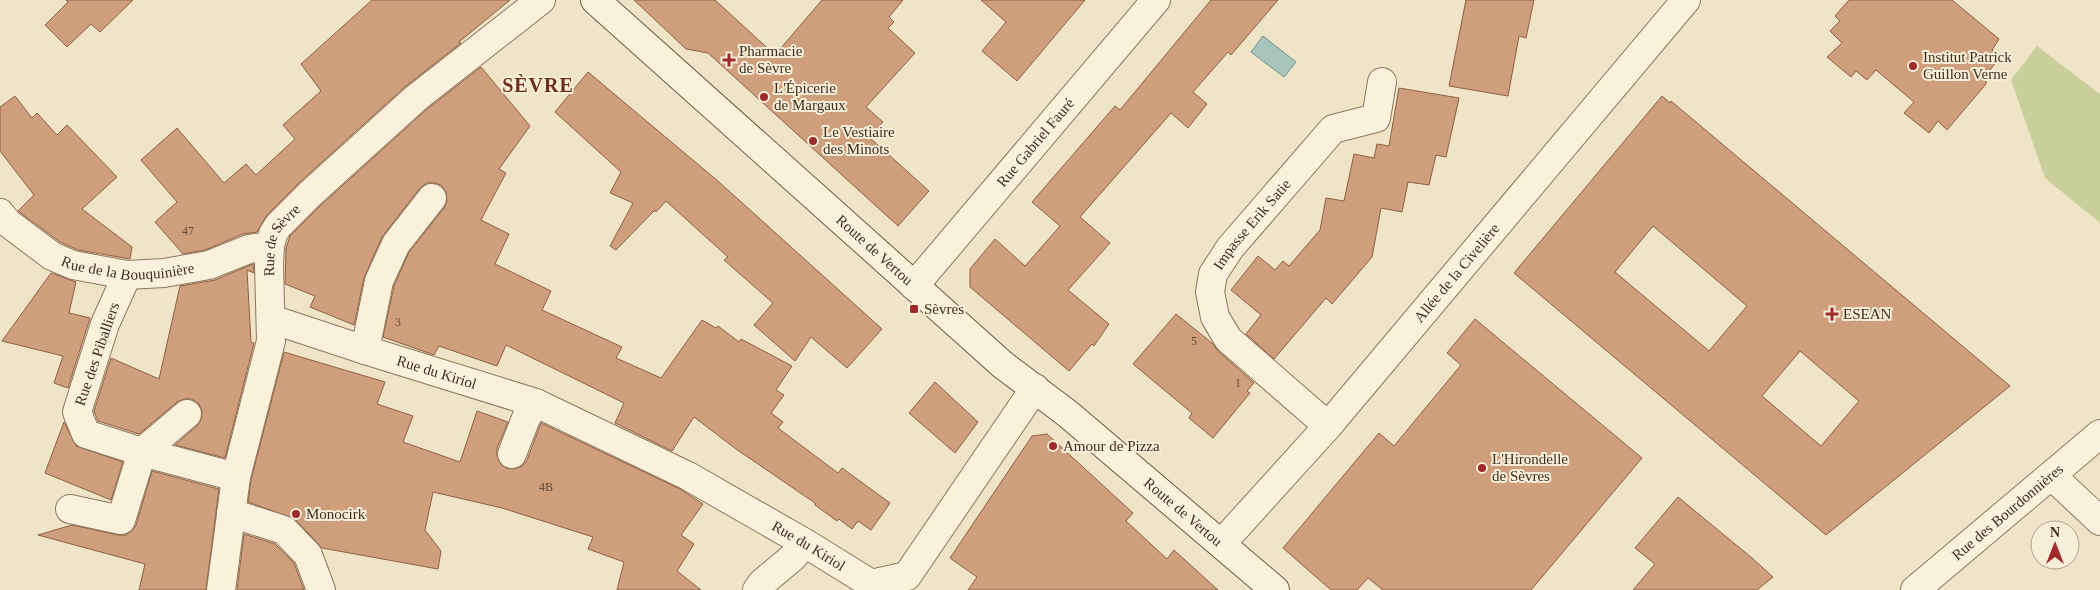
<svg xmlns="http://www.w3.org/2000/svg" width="2100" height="590" viewBox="0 0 2100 590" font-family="Georgia,serif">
<rect width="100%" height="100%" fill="#f0e4c8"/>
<path fill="#c9cf9b" d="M 2037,46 L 2100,94 L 2100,223 L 2045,178 L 2011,80 Z"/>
<path fill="#a9c4bc" stroke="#6f938a" d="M 1263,36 L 1296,62 L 1284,77 L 1251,52 Z"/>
<g fill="#cf9f7d" stroke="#8d5f41" fill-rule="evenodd">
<path d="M 66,0 L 133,0 L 100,32 L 91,24 L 67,47 L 45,25 L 68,2 Z"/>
<path d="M 372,0 L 510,0 L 459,42 L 461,43 L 406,86 L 300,182 L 267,215 L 257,232 L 243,234 L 205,250 L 183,254 L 155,222 L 177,202 L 141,160 L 177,128 L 224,183 L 246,164 L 256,175 L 295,139 L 283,125 L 321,91 L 301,64 Z"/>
<path d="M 634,0 L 715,0 L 775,55 L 822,0 L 903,0 L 889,17 L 894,22 L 888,28 L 915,53 L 866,107 L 883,122 L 869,137 L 929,191 L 898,226 L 708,53 L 686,49 Z"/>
<path d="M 981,0 L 1085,0 L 1017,81 L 982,51 L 1006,22 Z"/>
<path d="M 1211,0 L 1278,0 L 1231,55 L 1228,52 L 1193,92 L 1207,104 L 1188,128 L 1171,113 L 1080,217 L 1110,243 L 1068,290 L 1109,324 L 1094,346 L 1092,344 L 1069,371 L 970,287 L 970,269 L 995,239 L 1025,266 L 1060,226 L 1032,202 L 1115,106 L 1120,110 Z"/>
<path d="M 1466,0 L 1534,0 L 1526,38 L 1519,36 L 1508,96 L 1449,86 Z"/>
<path d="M 1849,0 L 1952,0 L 1999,39 L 1992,50 L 2001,56 L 1986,75 L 1986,84 L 1947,130 L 1938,121 L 1929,133 L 1904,113 L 1914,102 L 1876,70 L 1867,80 L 1856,71 L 1851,77 L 1827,57 L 1842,43 L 1830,31 L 1840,21 L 1835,16 Z"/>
<path d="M 481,67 L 530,126 L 499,169 L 506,173 L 481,220 L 509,234 L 495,264 L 551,291 L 542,310 L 622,347 L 616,358 L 661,378 L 702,320 L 716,328 L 718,326 L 739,342 L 741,339 L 792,366 L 776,390 L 784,395 L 771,413 L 783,422 L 778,428 L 838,473 L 842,468 L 890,503 L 871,530 L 858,521 L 852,529 L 839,519 L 837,521 L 815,505 L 815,503 L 736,449 L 694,417 L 672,451 L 615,423 L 624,403 L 506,345 L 497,366 L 439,346 L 434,355 L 383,337 L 394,286 L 409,252 L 444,208 L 447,201 L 446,192 L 441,185 L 435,183 L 427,183 L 420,188 L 382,237 L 364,278 L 354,325 L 310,307 L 315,296 L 285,284 L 286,248 L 290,236 L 321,205 L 426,110 Z"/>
<path d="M 588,72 L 719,182 L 882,329 L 847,368 L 811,337 L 795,361 L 754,325 L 773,303 L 724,260 L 728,257 L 666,201 L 656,212 L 655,210 L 616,250 L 610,246 L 633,203 L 610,193 L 621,172 L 555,112 Z"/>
<path d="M 1399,88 L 1459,98 L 1446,157 L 1436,155 L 1429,185 L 1408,182 L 1402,212 L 1381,208 L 1372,257 L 1332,304 L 1326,298 L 1274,359 L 1246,334 L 1261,315 L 1231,290 L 1258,256 L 1275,270 L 1283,261 L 1289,266 L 1320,230 L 1326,198 L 1344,201 L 1354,154 L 1374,158 L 1377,144 L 1389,146 Z"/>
<path d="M 15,96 L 32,118 L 37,113 L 57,135 L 67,125 L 117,177 L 82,209 L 132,247 L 130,259 L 78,250 L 60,242 L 18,211 L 34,195 L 0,151 L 0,107 Z"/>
<path d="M 1662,96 L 1670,103 L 1671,101 L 2010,386 L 1826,535 L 1514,273 ZM 1653,226 L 1747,306 L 1709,351 L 1615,272 ZM 1800,351 L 1859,401 L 1821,446 L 1762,396 Z"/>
<path d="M 253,264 L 254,273 L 247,270 L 251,342 L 254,343 L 225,458 L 175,445 L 197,426 L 201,420 L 202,412 L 199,404 L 192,399 L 184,399 L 177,402 L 139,434 L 98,421 L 94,411 L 111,358 L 159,379 L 180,286 L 215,280 Z"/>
<path d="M 51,273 L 76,282 L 69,313 L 90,318 L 68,388 L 54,383 L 63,356 L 2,341 Z"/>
<path d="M 1176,314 L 1212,343 L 1218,351 L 1254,383 L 1247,391 L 1250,393 L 1213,438 L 1189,418 L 1192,413 L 1133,364 Z"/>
<path d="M 1475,319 L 1642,458 L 1531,590 L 1383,590 L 1368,578 L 1357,590 L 1331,590 L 1283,548 L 1379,433 L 1394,446 L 1461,365 L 1447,353 Z"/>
<path d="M 284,352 L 385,382 L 377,404 L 413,416 L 403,442 L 460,462 L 477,411 L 508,422 L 497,448 L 497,456 L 500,463 L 506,468 L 514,469 L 522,466 L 527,460 L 541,423 L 680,489 L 703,504 L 681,535 L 694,544 L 677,571 L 701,590 L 617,590 L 624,562 L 588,549 L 593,537 L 502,508 L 433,492 L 425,530 L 441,551 L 438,569 L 322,548 L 295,519 L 248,502 L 251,480 Z"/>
<path d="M 935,382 L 978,422 L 955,453 L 909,413 Z"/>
<path d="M 64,422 L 76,446 L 123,462 L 111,500 L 45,473 Z"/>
<path d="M 1047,434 L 1133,513 L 1126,521 L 1167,559 L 1174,550 L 1218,590 L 968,590 L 977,577 L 950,558 L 1032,436 Z"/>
<path d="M 152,471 L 219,489 L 206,590 L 139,590 L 145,564 L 38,535 L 72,525 L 118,535 L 126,535 L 132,531 L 136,525 Z"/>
<path d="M 1678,497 L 1752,558 L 1773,577 L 1757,590 L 1633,590 L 1655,564 L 1635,548 Z"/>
<path d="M 244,534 L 275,544 L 294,563 L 304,590 L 237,590 Z"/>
</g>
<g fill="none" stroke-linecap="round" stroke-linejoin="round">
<defs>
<g id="minor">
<path id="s1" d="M 0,213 L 8,223 L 52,256 L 73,265 L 127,275 L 164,273 L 209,265 L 249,249 L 270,246"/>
<path d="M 127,275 L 105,324 L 77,412 L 86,434 L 142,452 L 187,414"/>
<path id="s2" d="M 914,286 L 1156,0"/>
<path id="s3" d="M 271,319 L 365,350 L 536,403 L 688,476 L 805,543 L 871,584 L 907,576 L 1035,388"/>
<path d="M 365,350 L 379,281 L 396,244 L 432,198"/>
<path id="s4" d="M 1328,426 L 1228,339 L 1215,317 L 1210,292 L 1213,274 L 1230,248 L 1333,129 L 1376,118 L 1382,82"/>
<path d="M 512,454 L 526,418 L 536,403"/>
<path d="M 2052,476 L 2100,521"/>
<path d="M 70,509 L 121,520 L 142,452 L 236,477"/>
<path d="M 231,513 L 284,530 L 308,555 L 321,590"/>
<path id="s5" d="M 1222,543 L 1328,426 L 1686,0"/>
<path id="s6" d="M 221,590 L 236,477 L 271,341 L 269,265 L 270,246 L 273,234 L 278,226 L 310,194 L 416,98 L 541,0"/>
<path d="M 757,590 L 762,583 L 793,557 L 805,543"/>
</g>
<g id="tertiary">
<path id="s7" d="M 1915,590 L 2100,434"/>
</g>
<g id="secondary">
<path id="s8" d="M 595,0 L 1003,365 L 1068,414 L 1275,590"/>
</g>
</defs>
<use href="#minor" stroke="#8d765c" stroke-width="30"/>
<use href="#tertiary" stroke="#8d765c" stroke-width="30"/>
<use href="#secondary" stroke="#6f573f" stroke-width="30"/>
<use href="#minor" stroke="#faf1dc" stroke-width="28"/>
<use href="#tertiary" stroke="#faf1dc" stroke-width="28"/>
<use href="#secondary" stroke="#faf1dc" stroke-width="28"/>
</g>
<g fill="#9e2a2b" stroke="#f7eed8" stroke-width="2">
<path d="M726.5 52.5h5v5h5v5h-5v5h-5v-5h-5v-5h5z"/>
<circle cx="1913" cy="66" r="5"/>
<circle cx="764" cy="97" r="5"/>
<circle cx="813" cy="141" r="5"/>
<rect x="909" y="304" width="10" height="10" rx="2.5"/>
<path d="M1829.5 306.5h5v5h5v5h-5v5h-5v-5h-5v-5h5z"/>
<circle cx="1053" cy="446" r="5"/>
<circle cx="1482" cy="468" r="5"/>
<circle cx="296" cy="514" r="5"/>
</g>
<g text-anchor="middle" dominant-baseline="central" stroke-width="4" stroke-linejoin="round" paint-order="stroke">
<g font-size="12" fill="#624a37">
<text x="188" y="231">47</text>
<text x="398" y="322">3</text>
<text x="1194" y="341">5</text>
<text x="1238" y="383">1</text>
<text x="546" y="487">4B</text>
</g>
<g font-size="15" fill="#3d2e20" stroke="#f7eed8" text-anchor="start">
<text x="739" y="51">Pharmacie<tspan x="739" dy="17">de Sèvre</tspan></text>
<text x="1923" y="57">Institut Patrick<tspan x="1923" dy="17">Guillon Verne</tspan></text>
<text x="774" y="88">L'Épicerie<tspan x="774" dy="17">de Margaux</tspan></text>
<text x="823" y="132">Le Vestiaire<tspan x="823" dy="17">des Minots</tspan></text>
<text x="924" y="309">Sèvres</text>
<text x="1843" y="314">ESEAN</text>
<text x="1063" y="446">Amour de Pizza</text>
<text x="1492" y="459">L'Hirondelle<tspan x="1492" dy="17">de Sèvres</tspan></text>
<text x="306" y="514">Monocirk</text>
</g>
<g font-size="15" fill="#3d2e20" stroke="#f7eed8">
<text stroke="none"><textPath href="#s2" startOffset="188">Rue Gabriel Fauré</textPath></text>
<text stroke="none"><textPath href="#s4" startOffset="265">Impasse Erik Satie</textPath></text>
<text stroke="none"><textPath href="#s6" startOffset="359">Rue de Sèvre</textPath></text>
<text stroke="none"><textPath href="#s8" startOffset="375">Route de Vertou</textPath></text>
<text stroke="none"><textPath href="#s1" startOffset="146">Rue de la Bouquinière</textPath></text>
<text stroke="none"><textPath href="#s5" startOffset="358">Allée de la Civelière</textPath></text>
<text transform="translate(97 354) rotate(-71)">Rue des Piballiers</text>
<text stroke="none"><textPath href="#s3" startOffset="174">Rue du Kiriol</textPath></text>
<text stroke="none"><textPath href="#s8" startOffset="780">Route de Vertou</textPath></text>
<text stroke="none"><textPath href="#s7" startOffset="121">Rue des Bourdonnières</textPath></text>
<text stroke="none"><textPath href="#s3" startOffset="586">Rue du Kiriol</textPath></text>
</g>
<g font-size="20" font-weight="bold" letter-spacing="1" fill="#6b2e1e" stroke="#f7eed8">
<text x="538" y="85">SÈVRE</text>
</g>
</g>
<g transform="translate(2055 545)"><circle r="24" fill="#f7eed8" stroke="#ada18e"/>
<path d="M0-4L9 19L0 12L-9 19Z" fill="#9e2a2b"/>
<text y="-8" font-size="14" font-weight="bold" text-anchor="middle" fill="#3d2e20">N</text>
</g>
</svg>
